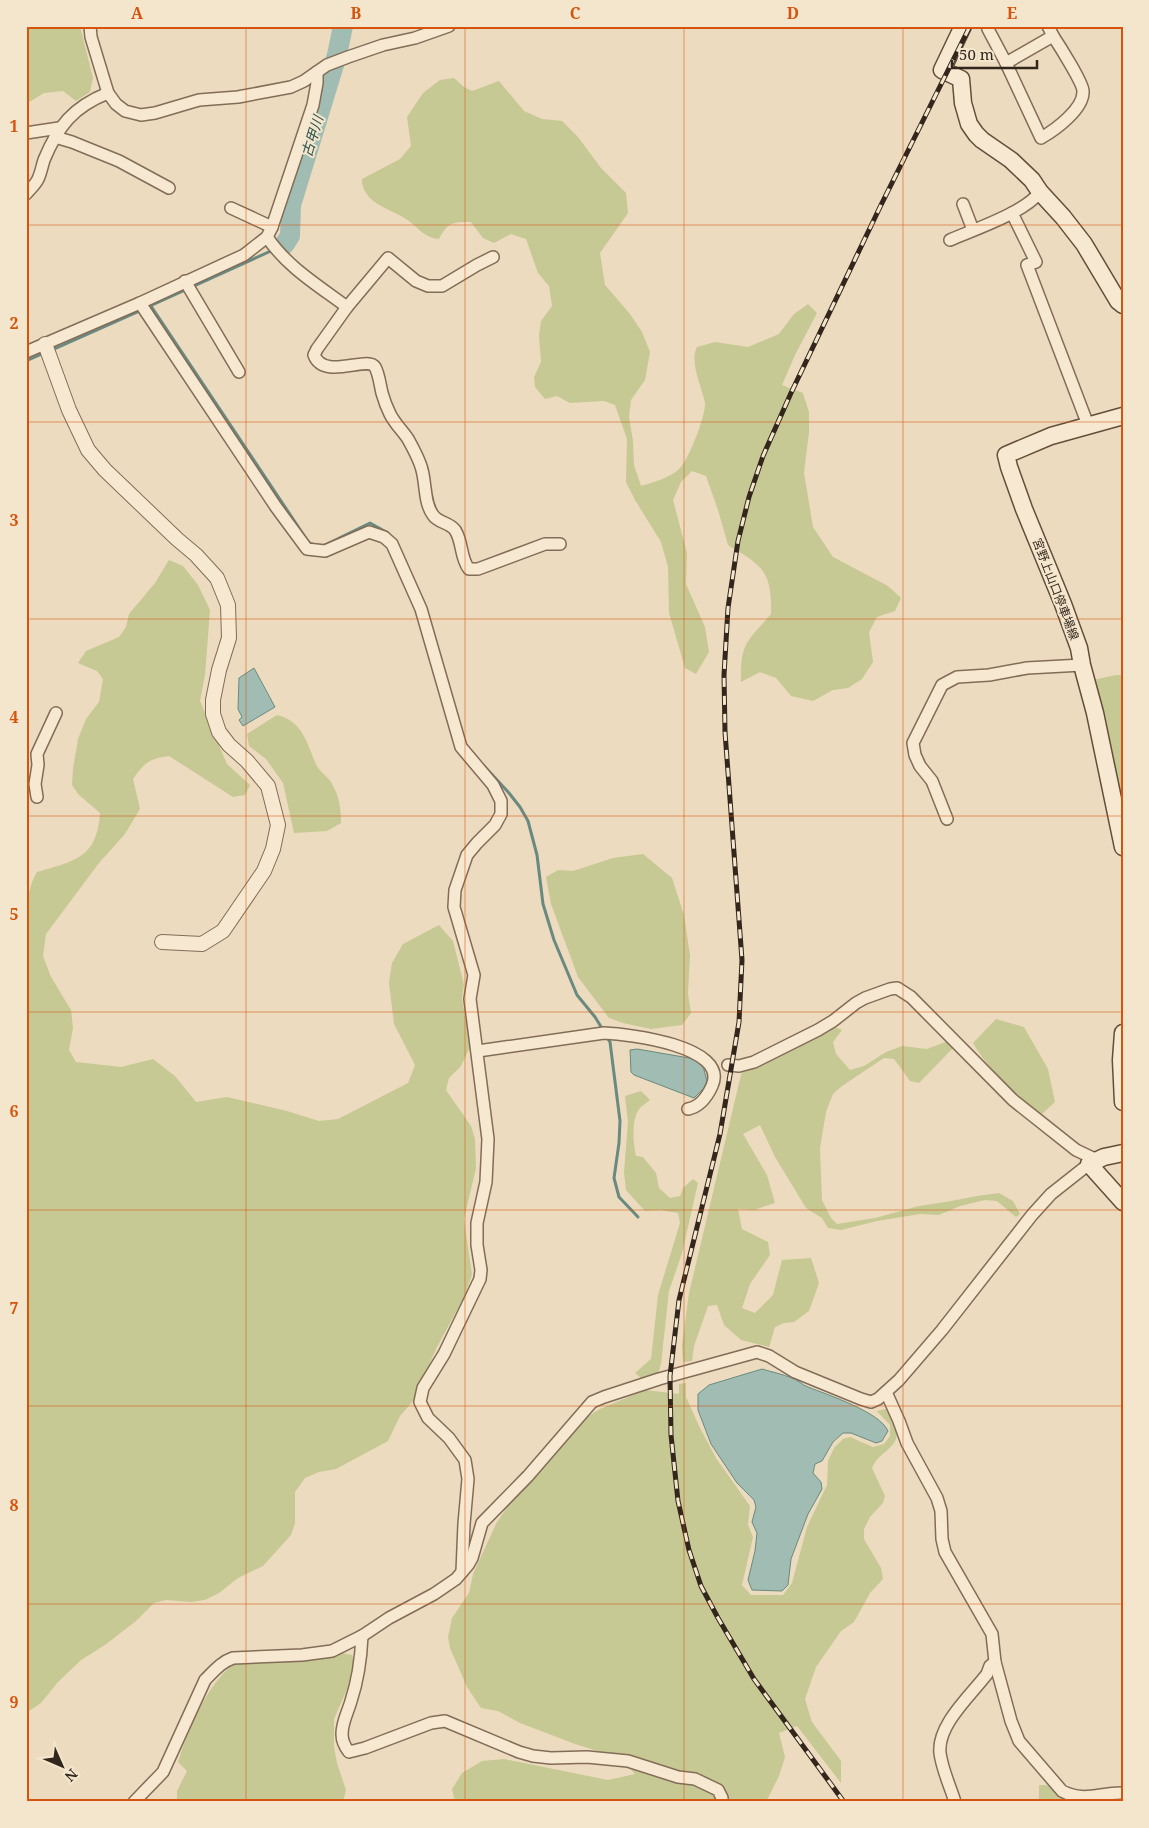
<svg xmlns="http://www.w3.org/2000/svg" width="1149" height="1828" viewBox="0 0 1149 1828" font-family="'Noto Serif','Noto Sans JP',serif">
<rect width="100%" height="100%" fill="#ecdbbe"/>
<g fill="#c6c993">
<path d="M 26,26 L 80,26 L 93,78 L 90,92 L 76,101 L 63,91 L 44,93 L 26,104 Z"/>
<path d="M 454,78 L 464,87 L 472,91 L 499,81 L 524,111 L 542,119 L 562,121 L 578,137 L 601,168 L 626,193 L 628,213 L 600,253 L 605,285 L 630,314 L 642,332 L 650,352 L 645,380 L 631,400 L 629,417 L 633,441 L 634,465 L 641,486 C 652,483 672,477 680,468 C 689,459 706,415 705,403 C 702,386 689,363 697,347 L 715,342 L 748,347 L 779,334 L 794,314 L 808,304 L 817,313 L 795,355 L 782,385 L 803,393 L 809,412 L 809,432 L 804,473 L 813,527 L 833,557 L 888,586 L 901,598 L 895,611 L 877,617 L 869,632 L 873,662 L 862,679 L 848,688 L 833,690 L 813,701 L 791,696 L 776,678 L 760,672 L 741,682 C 740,643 747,642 771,614 C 772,571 763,566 728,545 L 718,510 L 706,476 L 692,471 L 681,482 L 673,500 L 687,553 L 686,584 L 705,627 L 709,652 L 696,674 L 685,668 L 669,613 L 668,567 L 661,542 L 635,500 L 626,482 L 627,439 L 615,405 L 604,401 L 570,403 L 557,396 L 545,399 L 535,387 L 534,377 L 541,362 L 539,336 L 541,321 L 552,306 L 549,286 L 538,273 L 526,239 L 511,234 L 494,243 L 483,238 L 471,222 C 452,222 448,222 439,239 C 424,238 418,227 406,219 C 389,208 362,203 362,179 L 400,159 L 411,146 L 407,117 L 423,93 L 440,80 Z"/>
<path d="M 169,560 L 183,566 L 198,585 L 210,610 L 205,675 L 200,701 L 227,764 L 250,785 L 245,795 L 233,797 L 169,756 C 149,759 145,762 133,779 L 140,809 L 125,834 L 99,863 L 46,934 L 43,956 L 51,977 L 71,1010 L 73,1028 L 69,1050 L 76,1062 L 121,1067 L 153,1059 L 175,1076 L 196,1102 L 227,1097 L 287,1111 L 319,1121 L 338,1119 L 408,1083 L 415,1065 L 394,1024 L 389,983 L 392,963 L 403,944 L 439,925 L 453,941 L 464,985 L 462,998 L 470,1047 L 461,1066 L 449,1078 L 446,1090 L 471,1126 L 475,1139 L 476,1168 L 464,1219 L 472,1275 L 464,1297 L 437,1347 L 413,1401 L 400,1416 L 388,1441 L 336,1469 L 319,1472 L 305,1478 L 295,1492 L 295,1523 L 291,1535 L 263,1566 L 238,1578 L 219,1593 L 205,1600 L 191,1602 L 166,1600 L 154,1603 L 136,1621 L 105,1645 L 81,1660 L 58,1682 L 41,1703 L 26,1713 L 26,937 C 32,926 27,918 27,906 C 28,894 31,882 37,872 C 75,861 97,858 100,813 L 78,794 L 72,785 L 73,769 L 78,739 L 86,719 L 99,702 L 103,679 L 97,671 L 78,663 L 86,651 L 119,637 L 126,627 L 129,614 L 155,583 Z"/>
<path d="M 1116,675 L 1123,675 L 1123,809 L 1109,736 L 1093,680 Z"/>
<path d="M 277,715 C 303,721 307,744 316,764 C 319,771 327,776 331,782 C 339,795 341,808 341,823 L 327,831 L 294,833 L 283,783 L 266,759 L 249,746 L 247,734 Z"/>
<path d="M 643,854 L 672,878 L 684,915 L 690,955 L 688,994 L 691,1013 L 682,1025 L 651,1029 L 623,1023 L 609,1018 L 578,977 L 551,904 L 546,877 L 558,870 L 573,871 L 613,858 Z"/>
<path d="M 996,1019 L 1024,1027 L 1048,1069 L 1055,1102 L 1042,1114 C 1016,1095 989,1071 973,1043 Z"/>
<path d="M 835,1027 L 842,1030 L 833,1042 L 836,1054 L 850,1070 L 864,1066 L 886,1052 L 902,1046 L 927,1049 L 948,1041 L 954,1047 L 919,1083 L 910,1081 L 894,1059 L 884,1058 L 842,1086 L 833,1094 L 826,1112 L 820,1148 L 822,1200 L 831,1218 L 837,1224 L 875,1218 L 919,1206 L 946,1202 L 977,1196 L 999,1193 L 1013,1201 L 1020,1214 L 1016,1217 L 997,1201 L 985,1200 L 960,1206 L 939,1215 L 920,1214 L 877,1221 L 841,1230 L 828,1228 L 822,1218 L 806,1208 L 775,1157 L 760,1125 L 743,1134 L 767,1175 L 775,1203 L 754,1210 L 738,1209 L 742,1229 L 768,1242 L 770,1255 L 750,1284 L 742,1308 L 755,1313 L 773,1295 L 782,1260 L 811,1258 L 819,1283 L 809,1311 L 794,1322 L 784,1323 L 775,1327 L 769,1347 L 741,1340 L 724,1325 L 717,1305 L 708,1306 L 694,1346 L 692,1361 L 683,1362 L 682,1345 L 689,1293 L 741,1075 L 744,1069 L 795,1048 Z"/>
<path d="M 641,1091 L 650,1100 C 647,1102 643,1105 640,1108 C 631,1118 633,1143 636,1156 L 643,1157 L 656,1173 L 659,1188 L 670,1198 L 680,1196 L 683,1188 L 693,1179 L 698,1183 L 682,1253 L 669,1291 L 661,1364 L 658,1374 L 641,1378 L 635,1373 L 651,1359 L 658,1295 L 680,1223 L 678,1213 L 660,1210 L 645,1211 L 626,1190 L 624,1172 L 628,1122 L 625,1096 Z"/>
<path d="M 686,1383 L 686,1397 L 699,1426 L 716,1458 L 750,1506 L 748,1525 L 753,1537 L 742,1585 L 751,1595 L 783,1595 L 792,1583 L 807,1527 L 827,1485 L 828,1461 L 834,1448 L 843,1439 L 850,1437 L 873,1447 L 884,1444 L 890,1436 L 890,1425 L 877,1411 L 886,1409 C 897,1429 904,1437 884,1453 C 878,1458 875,1461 872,1468 L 885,1496 L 883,1503 L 870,1517 L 864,1529 L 864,1539 L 881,1568 L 883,1579 L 870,1593 L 854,1622 L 841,1631 L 816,1667 L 805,1699 L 812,1722 L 841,1761 L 841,1783 L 797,1726 L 779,1733 L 785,1757 L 779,1776 L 766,1802 L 455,1802 L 452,1789 L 462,1773 L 482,1761 L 504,1759 L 608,1780 L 635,1774 L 620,1758 L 575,1744 L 520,1723 L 498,1711 L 481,1708 L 467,1687 L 450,1648 L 448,1637 L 452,1618 L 469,1593 L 473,1574 L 496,1524 L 522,1484 L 582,1420 L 600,1409 L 645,1390 L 679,1394 L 679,1384 Z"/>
<path d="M 341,1653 L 352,1655 L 355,1663 L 348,1687 L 334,1719 L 334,1747 L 337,1763 L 346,1790 L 343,1802 L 177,1802 L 177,1791 L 187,1771 L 178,1762 C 189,1727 205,1689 232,1665 Z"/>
<path d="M 1039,1785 L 1049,1785 L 1065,1800 L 1074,1802 L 1036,1802 L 1039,1798 Z"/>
</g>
<g fill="#a1bdb3" stroke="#698a80">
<path d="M 254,668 L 275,707 L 243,726 L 239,720 L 242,717 L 238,709 L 239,678 Z"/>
<path d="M 637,1049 L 695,1059 L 703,1066 L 707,1081 L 704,1088 L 694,1098 L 634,1075 L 631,1072 L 630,1050 Z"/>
<path d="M 762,1369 C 772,1372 782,1374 792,1378 C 798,1380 802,1385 808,1387 C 828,1395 880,1412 888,1431 L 882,1441 L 876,1443 L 851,1433 L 843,1433 L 833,1442 L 822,1461 L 815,1464 L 813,1473 L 821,1482 L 822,1489 L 808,1514 L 791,1559 L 788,1585 L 782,1591 L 752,1590 L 748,1580 L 755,1551 L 757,1533 L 752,1522 L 756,1507 L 754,1500 L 737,1483 L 711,1444 L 698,1410 L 698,1394 L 709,1385 Z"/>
</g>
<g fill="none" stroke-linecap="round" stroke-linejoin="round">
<g stroke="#698a80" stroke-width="3">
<path d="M 150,306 L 284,245"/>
<path d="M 151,306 L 309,543 L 314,545"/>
<path d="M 52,350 L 142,310"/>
<path d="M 26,361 L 44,353"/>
<path d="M 325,545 L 370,523 L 388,533"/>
<path d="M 484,766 L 509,793 L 520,807 L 528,821 L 537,855 L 543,904 L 554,940 L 577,995 L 595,1017 L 603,1030"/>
<path d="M 606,1036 L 610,1042 L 620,1121 L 619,1143 L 614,1178 L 619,1197 L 638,1217"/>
</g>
<path stroke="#a1bdb3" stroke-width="20" d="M 284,245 L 290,236 L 291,205 L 337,55 L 343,26"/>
<defs>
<g id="minor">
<path d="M 90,26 L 91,37 L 108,93 L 116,104 L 125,111 L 141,115 L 155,113 L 199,100 L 238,97 L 291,87 L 304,81 L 327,65 L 348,57 L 383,45 L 415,38 L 449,26"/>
<path d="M 989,26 L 988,29 L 1006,63 L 1053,36 L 1048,26"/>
<path d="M 1006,63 L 1041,138 C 1055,130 1084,109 1083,91 C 1083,83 1059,45 1053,36"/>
<path d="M 26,133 L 59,128"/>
<path d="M 55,137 L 72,142 L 119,161 L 169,188"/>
<path d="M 26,194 C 30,189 36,184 38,179 C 41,173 42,166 44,160 C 58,126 73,107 108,93"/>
<path d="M 963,204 L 973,230"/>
<path d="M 231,208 L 272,227"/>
<path d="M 1012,213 L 1036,262 L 1027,265 L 1088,425"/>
<path d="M 267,237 C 287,267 319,286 347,307 L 317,349 L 314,355 C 324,381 368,355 375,367 C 379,374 380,385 382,393 C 384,400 387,408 390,414 C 395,424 402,430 408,439 C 413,448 420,461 422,470 C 426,484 424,503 433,515 C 438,523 449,522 455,530 C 463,542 460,558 469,569 L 478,569 L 545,544 L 560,544"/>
<path d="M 950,240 C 975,229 1024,213 1040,192"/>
<path d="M 185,281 L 239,372"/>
<path d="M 140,303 L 276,507 L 307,549 L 325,551 L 369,532 L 384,537 L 392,544 L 421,609 L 461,747 L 493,785 L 501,801 L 501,814 L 495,825 L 477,843 L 467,855 L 455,890 L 454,907 L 474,975 L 470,999 L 488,1139 L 486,1182 L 477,1223 L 477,1245 L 481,1270 L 480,1279 L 444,1354 L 423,1388 L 420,1402 L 428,1418 L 449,1438 L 465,1460 L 468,1479 L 464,1524 L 462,1572"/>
<path d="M 347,307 L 388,258 L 416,281 L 428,286 L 442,286 L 477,265 L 493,257"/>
<path d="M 26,352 L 140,303 L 244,255 L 267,237 L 272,227 L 313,105 L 317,83 L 317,72"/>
<path d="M 37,797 L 35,784 L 38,765 L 37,754 L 56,713"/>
<path d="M 947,819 L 932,781 L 920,766 L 915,755 L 913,743 L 942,685 L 957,677 L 989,675 L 1027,668 L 1082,665"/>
<path d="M 478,1051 L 604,1033 C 628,1034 730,1046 712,1086 C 707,1097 699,1107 688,1109"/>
<path d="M 728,1065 L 739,1066 L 754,1062 L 818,1030 L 833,1021 L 856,1003 L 865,998 L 890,989 L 897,988 L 911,997 L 1013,1100 L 1076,1150 L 1097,1160"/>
<path d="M 886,1392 L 899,1421 L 907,1443 L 937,1498 L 941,1511 L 942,1539 L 945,1552 L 992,1634 L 995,1662 L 1011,1721 L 1019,1741 L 1062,1791 C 1085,1803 1100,1792 1123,1793"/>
<path d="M 362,1636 C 361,1658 358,1680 351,1701 C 348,1712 342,1722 342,1734 C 342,1741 345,1747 349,1752 L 365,1748 L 431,1723 L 445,1721 L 519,1752 L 533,1756 L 551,1758 L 587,1757 L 628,1761 L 678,1777 L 695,1779 L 718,1790 L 722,1798 L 721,1802"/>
<path d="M 134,1802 L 163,1772 L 205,1680 C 214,1671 221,1662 233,1658 L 302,1655 L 332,1651 L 362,1636 L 389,1618 L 434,1594 L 456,1579 L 468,1565 L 472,1558 L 482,1523 L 528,1476 L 592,1402 L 604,1397 L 659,1379 L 757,1352 L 769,1356 L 795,1372 L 861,1399 L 871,1402 L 878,1399 L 899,1380 L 942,1330 L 1032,1215 L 1051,1194 L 1089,1164"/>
<path d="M 955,1802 C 950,1786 942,1769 940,1753 C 937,1725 971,1695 987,1674 L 990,1666 L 995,1662"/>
</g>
<path id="tertiary" d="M 45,344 L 69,410 L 88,450 L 105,470 L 177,539 L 196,555 L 217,578 L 228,605 L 229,638 L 219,670 L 213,700 L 213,714 L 219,732 L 229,745 L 247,761 L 268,786 L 278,825 L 273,849 L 264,871 L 223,931 L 202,944 L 162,942"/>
<g id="secondary">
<path d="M 963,26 L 942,70 L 961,79 L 963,103 L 969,124 L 976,134 L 982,140 L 1011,160 L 1032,180 L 1040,192 L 1063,217 L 1084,244 L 1118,301 L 1123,305"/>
<path d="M 1123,416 L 1051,436 L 1006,455 L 1009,467 L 1024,509 L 1063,604 L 1079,648 L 1082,665 L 1095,713 L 1123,847"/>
<path d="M 1123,1033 L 1121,1060 L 1123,1102"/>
<path d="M 1123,1153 L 1104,1157 L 1089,1164 L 1123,1202"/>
</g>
</defs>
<use href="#minor" stroke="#836c58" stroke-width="14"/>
<use href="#tertiary" stroke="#836c58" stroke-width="16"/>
<use href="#secondary" stroke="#654d3b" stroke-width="19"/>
<use href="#minor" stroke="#f7e9d1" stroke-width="11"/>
<use href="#tertiary" stroke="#f7e9d1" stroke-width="14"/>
<use href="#secondary" stroke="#f7e9d1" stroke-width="16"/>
<defs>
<path id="rail" d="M 844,1802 L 754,1679 L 718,1618 L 701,1586 L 689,1550 L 678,1501 L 671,1435 L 670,1376 L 679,1300 L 720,1134 L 739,1022 L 742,960 L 725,732 L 724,675 L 728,608 L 738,541 L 749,497 L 763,456 L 791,393 L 881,205 L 970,26"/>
</defs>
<use href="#rail" stroke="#33261c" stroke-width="5"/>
<use href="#rail" stroke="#f3e6cd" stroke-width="3" stroke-dasharray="9" stroke-linecap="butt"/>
</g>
<path fill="none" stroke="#d6540e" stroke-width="1" stroke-opacity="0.55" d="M 246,26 L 246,1802M 465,26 L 465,1802M 684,26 L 684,1802M 903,26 L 903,1802M 26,225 L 1123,225M 26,422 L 1123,422M 26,619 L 1123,619M 26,816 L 1123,816M 26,1012 L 1123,1012M 26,1210 L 1123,1210M 26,1406 L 1123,1406M 26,1604 L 1123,1604"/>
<g text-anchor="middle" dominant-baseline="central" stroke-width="4" stroke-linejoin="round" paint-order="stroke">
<g font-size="12" fill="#33261c" stroke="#f3e6cd">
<text transform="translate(1056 589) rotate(69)">宮野上山口停車場線</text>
</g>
<g font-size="14" font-style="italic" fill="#2b524d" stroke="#f3e6cd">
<text transform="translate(312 136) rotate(-73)">古甲川</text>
</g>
</g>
<rect width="1149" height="1828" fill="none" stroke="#f3e6cd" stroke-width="55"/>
<g transform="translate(62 1766) rotate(135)" stroke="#f3e6cd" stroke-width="4" paint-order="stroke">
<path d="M0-4L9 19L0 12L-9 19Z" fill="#33261c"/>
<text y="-8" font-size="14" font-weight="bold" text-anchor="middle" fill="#33261c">N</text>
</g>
<path d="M952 60v8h85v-8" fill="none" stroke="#33261c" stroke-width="2.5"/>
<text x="959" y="60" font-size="15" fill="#33261c" stroke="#f3e6cd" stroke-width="4" paint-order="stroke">50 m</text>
<rect x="28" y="28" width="1094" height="1772" fill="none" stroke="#d6540e" stroke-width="2"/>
<g font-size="16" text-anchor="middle" font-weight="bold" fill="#d6540e">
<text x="137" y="19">A</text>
<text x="356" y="19">B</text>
<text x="575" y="19">C</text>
<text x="793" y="19">D</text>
<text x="1012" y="19">E</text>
<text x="14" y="132">1</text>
<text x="14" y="329">2</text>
<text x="14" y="526">3</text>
<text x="14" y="723">4</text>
<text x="14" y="920">5</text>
<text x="14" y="1117">6</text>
<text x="14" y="1314">7</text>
<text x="14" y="1511">8</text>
<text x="14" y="1708">9</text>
</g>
</svg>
